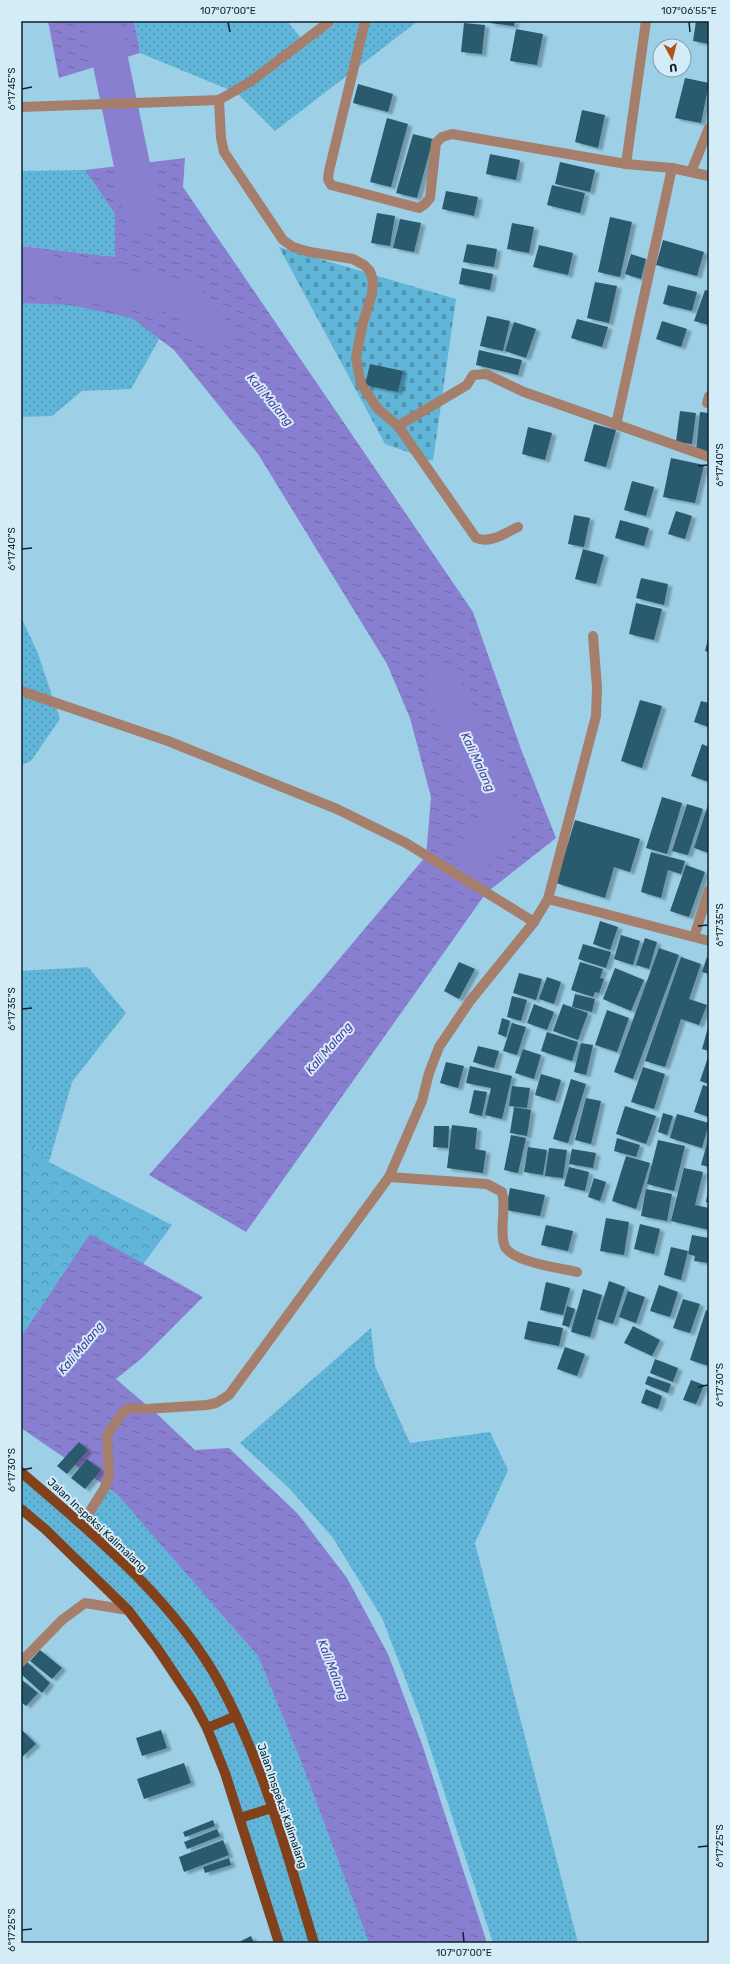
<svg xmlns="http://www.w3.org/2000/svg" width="730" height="1964" viewBox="0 0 730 1964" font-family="Rubik,sans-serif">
<defs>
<pattern id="grass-dots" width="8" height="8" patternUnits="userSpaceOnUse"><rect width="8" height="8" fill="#60b5d8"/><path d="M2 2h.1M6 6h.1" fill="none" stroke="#4e93af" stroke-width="1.8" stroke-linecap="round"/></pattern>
<pattern id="forest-crowns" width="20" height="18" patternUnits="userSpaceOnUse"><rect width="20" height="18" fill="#60b5d8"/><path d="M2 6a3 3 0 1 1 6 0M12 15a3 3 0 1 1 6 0" fill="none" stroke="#4e93af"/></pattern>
<pattern id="cemetery-stones" width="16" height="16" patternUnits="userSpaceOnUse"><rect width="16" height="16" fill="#60b5d8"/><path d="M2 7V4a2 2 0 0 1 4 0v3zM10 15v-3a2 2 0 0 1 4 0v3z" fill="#4e93af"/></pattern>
<pattern id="water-ripples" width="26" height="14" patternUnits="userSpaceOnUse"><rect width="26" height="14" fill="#887fd1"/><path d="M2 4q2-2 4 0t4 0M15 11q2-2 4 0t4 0" fill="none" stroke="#6e68aa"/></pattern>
<filter id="shadow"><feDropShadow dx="4.5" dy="2.5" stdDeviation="1" flood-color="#0004"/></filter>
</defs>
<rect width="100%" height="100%" fill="#9dd0e7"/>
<g fill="url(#grass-dots)">
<path d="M 134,21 L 287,21 L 306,44 L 339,21 L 418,21 L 275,131 L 237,93 L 140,53 Z"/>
<path d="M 85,170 L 115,214 L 115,257 L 21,246 L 21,171 Z"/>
<path d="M 21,272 L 183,297 L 131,389 L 82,391 L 52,416 L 21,417 Z"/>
<path d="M 21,617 L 37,651 L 60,719 L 31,761 L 21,765 Z"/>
<path d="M 88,967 L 126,1013 L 72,1082 L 49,1162 L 21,1136 L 21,971 Z"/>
<path d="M 371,1328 L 375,1366 L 410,1443 L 490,1432 L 508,1470 L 475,1543 L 578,1943 L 493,1943 L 420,1717 L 382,1618 L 333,1538 L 289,1488 L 240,1443 Z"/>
<path d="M 21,1472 L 82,1524 L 107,1481 L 258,1656 L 302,1764 L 369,1943 L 279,1943 L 207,1728 L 128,1610 L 21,1512 Z"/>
</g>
<path fill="url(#forest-crowns)" d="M 21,1136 L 49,1162 L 172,1225 L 83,1346 L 21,1420 Z"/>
<path fill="url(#cemetery-stones)" d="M 279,247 L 456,299 L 433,461 L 385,444 Z"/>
<g fill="url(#water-ripples)" fill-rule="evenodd">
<path d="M 48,21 L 134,21 L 140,53 L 59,78 Z"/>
<path d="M 185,158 L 183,187 L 473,612 L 521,749 L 556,838 L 486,893 L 246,1232 L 149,1175 L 319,983 L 426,856 L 431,797 L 410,718 L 387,664 L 258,454 L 174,350 L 132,318 L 70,305 L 21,303 L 21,246 L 115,257 L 115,214 L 85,170 ZM 438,681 L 450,701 L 483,774 Z"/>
<path d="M 90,1234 L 203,1297 L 142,1358 L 116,1379 L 157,1414 L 195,1450 L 229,1448 L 298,1514 L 347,1578 L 388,1654 L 423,1747 L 487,1943 L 369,1943 L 302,1764 L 258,1656 L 116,1493 L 21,1428 L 21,1337 Z"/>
</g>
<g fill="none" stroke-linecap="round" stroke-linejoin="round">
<g stroke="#887fd1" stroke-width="36">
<path d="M 102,21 L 142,213"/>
<path d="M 21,272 L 183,297 L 212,331"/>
<path d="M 442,683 L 503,817 L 474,855"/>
</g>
</g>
<g fill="#295a6e" filter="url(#shadow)">
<path d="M 491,21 L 515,21 L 514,26 L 490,23 Z"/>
<path d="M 696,21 L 709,21 L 709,44 L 693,41 Z"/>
<path d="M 464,23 L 485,25 L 482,54 L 461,52 Z"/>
<path d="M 516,29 L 543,34 L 537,65 L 510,61 Z"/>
<path d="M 685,78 L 709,83 L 701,123 L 675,118 Z"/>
<path d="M 358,84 L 393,94 L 388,112 L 353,103 Z"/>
<path d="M 582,110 L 605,115 L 598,148 L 575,142 Z"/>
<path d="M 387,118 L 408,124 L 391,187 L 370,182 Z"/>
<path d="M 413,134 L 433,139 L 417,198 L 396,193 Z"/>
<path d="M 490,154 L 520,160 L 516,180 L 486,174 Z"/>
<path d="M 560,162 L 595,170 L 590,192 L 555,184 Z"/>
<path d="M 552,185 L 585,193 L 580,213 L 547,205 Z"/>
<path d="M 446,191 L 478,197 L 474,216 L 442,209 Z"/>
<path d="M 377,213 L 395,216 L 390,246 L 371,243 Z"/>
<path d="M 610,217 L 632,222 L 620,277 L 598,272 Z"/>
<path d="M 400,219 L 421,223 L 414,252 L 393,248 Z"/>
<path d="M 512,223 L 534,227 L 529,253 L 507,249 Z"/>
<path d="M 663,240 L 704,252 L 697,276 L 656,265 Z"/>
<path d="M 467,244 L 497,249 L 494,267 L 463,262 Z"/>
<path d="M 539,245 L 573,253 L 568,275 L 533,267 Z"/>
<path d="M 631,254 L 646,259 L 641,279 L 625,274 Z"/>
<path d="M 462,268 L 493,274 L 490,290 L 459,284 Z"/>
<path d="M 595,282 L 617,286 L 609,323 L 587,318 Z"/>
<path d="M 668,285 L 697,292 L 692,311 L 663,304 Z"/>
<path d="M 705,290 L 709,291 L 709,325 L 694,321 Z"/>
<path d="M 487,316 L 510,321 L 503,351 L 480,346 Z"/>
<path d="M 577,319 L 608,327 L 602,347 L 571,338 Z"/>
<path d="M 662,321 L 687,329 L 681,347 L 656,339 Z"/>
<path d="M 514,322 L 536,329 L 526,358 L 505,351 Z"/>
<path d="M 479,350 L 522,360 L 518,375 L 476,365 Z"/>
<path d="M 370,364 L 403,371 L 398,392 L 365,385 Z"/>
<path d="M 680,411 L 696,413 L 692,444 L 676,442 Z"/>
<path d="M 700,412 L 709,413 L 709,453 L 696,451 Z"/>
<path d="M 594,424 L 616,430 L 606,467 L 584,461 Z"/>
<path d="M 528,427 L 552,433 L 545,460 L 522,454 Z"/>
<path d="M 671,458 L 704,465 L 695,503 L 663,497 Z"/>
<path d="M 632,481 L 654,487 L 646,516 L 624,510 Z"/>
<path d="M 676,511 L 692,516 L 685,539 L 668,534 Z"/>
<path d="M 574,515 L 590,518 L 584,547 L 568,544 Z"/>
<path d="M 620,520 L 649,528 L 644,546 L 615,538 Z"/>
<path d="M 583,549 L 604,555 L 596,584 L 575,579 Z"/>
<path d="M 641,578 L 668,584 L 664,605 L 636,598 Z"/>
<path d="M 636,603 L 662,609 L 654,640 L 629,634 Z"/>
<path d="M 709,635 L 709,652 L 705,651 Z"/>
<path d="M 640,700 L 662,706 L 642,768 L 621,761 Z"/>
<path d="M 701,701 L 709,703 L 709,727 L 694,722 Z"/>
<path d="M 702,744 L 709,747 L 709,782 L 691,776 Z"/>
<path d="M 662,797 L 682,803 L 667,854 L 646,848 Z"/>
<path d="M 687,804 L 703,809 L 688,855 L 672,851 Z"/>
<path d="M 708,805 L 709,805 L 709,853 L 694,848 Z"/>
<path d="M 575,820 L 640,839 L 630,872 L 614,867 L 605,898 L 556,883 Z"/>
<path d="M 651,852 L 685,861 L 681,874 L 668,870 L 661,898 L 641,892 Z"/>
<path d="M 686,865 L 705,872 L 689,917 L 670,911 Z"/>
<path d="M 600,921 L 618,927 L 610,950 L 593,944 Z"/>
<path d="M 621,935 L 640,941 L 633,965 L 614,959 Z"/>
<path d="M 645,938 L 657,942 L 649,969 L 636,965 Z"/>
<path d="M 583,944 L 611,952 L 606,968 L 578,959 Z"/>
<path d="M 659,948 L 679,955 L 633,1079 L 614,1072 Z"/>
<path d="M 681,957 L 701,964 L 689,999 L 707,1005 L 699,1025 L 681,1019 L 665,1067 L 645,1061 Z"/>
<path d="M 707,957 L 709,957 L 709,974 L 702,972 Z"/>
<path d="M 459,962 L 475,969 L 459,999 L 444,991 Z"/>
<path d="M 580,962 L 603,969 L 600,978 L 604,979 L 599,993 L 595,992 L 593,997 L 571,990 Z"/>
<path d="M 615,968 L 644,980 L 631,1011 L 603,999 Z"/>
<path d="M 519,973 L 542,979 L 536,1000 L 513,993 Z"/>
<path d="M 547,977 L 561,982 L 554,1004 L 539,999 Z"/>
<path d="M 575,994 L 595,999 L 592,1012 L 572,1007 Z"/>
<path d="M 512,996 L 527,1000 L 521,1021 L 507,1017 Z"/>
<path d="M 534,1004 L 554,1012 L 547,1030 L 527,1023 Z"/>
<path d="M 563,1004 L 588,1013 L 578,1040 L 553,1031 Z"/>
<path d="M 607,1010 L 629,1018 L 617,1052 L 595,1045 Z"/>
<path d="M 502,1018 L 510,1021 L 506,1037 L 498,1034 Z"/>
<path d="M 512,1023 L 526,1027 L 517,1055 L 503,1051 Z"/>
<path d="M 709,1024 L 709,1051 L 702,1049 Z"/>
<path d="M 547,1032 L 578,1042 L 572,1061 L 541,1051 Z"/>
<path d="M 581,1043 L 593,1045 L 586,1075 L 574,1072 Z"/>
<path d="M 478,1046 L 499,1051 L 494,1068 L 473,1062 Z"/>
<path d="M 523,1049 L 541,1055 L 534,1079 L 515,1073 Z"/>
<path d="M 709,1054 L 709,1084 L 700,1081 Z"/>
<path d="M 446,1062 L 464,1066 L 458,1088 L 440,1083 Z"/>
<path d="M 470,1066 L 512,1076 L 502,1119 L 485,1115 L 491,1088 L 466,1083 Z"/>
<path d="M 643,1067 L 665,1074 L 654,1109 L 631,1102 Z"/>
<path d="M 541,1074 L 561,1080 L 555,1101 L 535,1095 Z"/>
<path d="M 571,1079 L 586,1084 L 568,1143 L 553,1139 Z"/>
<path d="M 703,1085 L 709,1087 L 709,1117 L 694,1112 Z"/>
<path d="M 512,1086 L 530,1088 L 527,1108 L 509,1106 Z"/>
<path d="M 474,1090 L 487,1092 L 482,1116 L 469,1113 Z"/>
<path d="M 586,1098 L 601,1101 L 591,1144 L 575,1140 Z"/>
<path d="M 625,1106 L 656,1116 L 646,1144 L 616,1134 Z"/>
<path d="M 514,1107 L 531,1110 L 527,1136 L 510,1133 Z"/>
<path d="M 663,1113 L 673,1116 L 667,1135 L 658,1132 Z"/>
<path d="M 677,1114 L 709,1123 L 702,1148 L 670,1138 Z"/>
<path d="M 452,1125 L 477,1128 L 475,1149 L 486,1151 L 483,1173 L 447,1168 Z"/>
<path d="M 434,1126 L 449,1126 L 448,1148 L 433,1147 Z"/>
<path d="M 511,1135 L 526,1138 L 518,1173 L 504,1170 Z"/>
<path d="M 709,1136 L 709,1167 L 701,1165 Z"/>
<path d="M 617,1138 L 640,1145 L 636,1157 L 614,1151 Z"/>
<path d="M 658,1140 L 685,1146 L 674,1191 L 647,1184 Z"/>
<path d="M 528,1147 L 547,1150 L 543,1175 L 524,1172 Z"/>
<path d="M 549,1148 L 567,1150 L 563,1178 L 545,1176 Z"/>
<path d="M 572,1149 L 596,1153 L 593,1168 L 569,1164 Z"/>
<path d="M 626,1156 L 650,1163 L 636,1209 L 612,1201 Z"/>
<path d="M 569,1167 L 589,1172 L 585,1191 L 564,1186 Z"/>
<path d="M 684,1168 L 703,1172 L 695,1205 L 709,1208 L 709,1230 L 671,1221 Z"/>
<path d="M 594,1178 L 606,1182 L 600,1201 L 588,1197 Z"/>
<path d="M 709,1185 L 709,1203 L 706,1202 Z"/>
<path d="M 510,1188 L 545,1195 L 540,1216 L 506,1210 Z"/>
<path d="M 646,1189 L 672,1194 L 667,1221 L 641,1216 Z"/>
<path d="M 606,1218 L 629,1222 L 624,1255 L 600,1251 Z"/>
<path d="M 640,1224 L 660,1229 L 654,1254 L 634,1249 Z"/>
<path d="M 546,1225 L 573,1231 L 568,1251 L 541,1245 Z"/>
<path d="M 692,1235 L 709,1238 L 709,1263 L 694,1261 L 695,1256 L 688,1254 Z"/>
<path d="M 671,1247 L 688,1251 L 681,1280 L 664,1275 Z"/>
<path d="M 609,1281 L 625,1287 L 613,1324 L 597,1319 Z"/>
<path d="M 546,1282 L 570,1288 L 563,1315 L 540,1310 Z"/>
<path d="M 659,1285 L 678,1292 L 670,1317 L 650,1311 Z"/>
<path d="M 583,1289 L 602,1295 L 590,1337 L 571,1332 Z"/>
<path d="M 628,1291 L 645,1297 L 636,1323 L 619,1317 Z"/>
<path d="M 683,1299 L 700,1304 L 690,1333 L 673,1328 Z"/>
<path d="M 567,1306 L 575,1309 L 569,1327 L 562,1325 Z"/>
<path d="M 706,1310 L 709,1311 L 709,1366 L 690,1360 Z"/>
<path d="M 528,1321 L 563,1328 L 559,1346 L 524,1339 Z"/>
<path d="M 633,1326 L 660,1340 L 652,1356 L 624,1343 Z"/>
<path d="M 565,1347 L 585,1354 L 577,1376 L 557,1369 Z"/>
<path d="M 655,1359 L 678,1368 L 673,1382 L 650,1373 Z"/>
<path d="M 648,1376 L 671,1384 L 668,1393 L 645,1384 Z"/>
<path d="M 691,1380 L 704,1385 L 696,1404 L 683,1400 Z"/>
<path d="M 646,1389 L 662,1396 L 658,1409 L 641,1403 Z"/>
<path d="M 79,1442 L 88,1450 L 67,1474 L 57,1466 Z"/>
<path d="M 87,1459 L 101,1470 L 85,1489 L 71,1478 Z"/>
<path d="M 40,1650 L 62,1668 L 52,1679 L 30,1661 Z"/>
<path d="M 26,1661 L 50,1683 L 42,1693 L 21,1674 L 21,1667 Z"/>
<path d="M 21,1679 L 38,1693 L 26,1706 L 21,1702 Z"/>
<path d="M 21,1729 L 36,1744 L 22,1757 L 21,1755 Z"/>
<path d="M 161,1730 L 167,1748 L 142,1756 L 136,1738 Z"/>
<path d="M 184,1763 L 191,1783 L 144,1799 L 137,1779 Z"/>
<path d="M 213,1820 L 215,1826 L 185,1837 L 183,1832 Z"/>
<path d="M 217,1829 L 220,1836 L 187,1849 L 184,1842 Z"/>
<path d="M 223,1840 L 229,1855 L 184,1872 L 179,1857 Z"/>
<path d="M 229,1858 L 231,1865 L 205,1873 L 203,1867 Z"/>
<path d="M 251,1936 L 254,1943 L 237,1943 Z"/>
</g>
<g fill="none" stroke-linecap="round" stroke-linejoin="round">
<g stroke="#a57f6c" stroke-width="10">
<path d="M 365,21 L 329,171 L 328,179 L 331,185 L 419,208 L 425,204 L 430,198 L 436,143 L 442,137 L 452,134 L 626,164"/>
<path d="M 646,21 L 626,164 L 672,168 L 709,176"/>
<path d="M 219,100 L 221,138 L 224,152 L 283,240 L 293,247 L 310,252 L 353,259 L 364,265 L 370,271 L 373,281 L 372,294 L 362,326 L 356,358 L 361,384 L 378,409 L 398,426 L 476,538 C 490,544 505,533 518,527"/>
<path d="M 21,107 L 219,100 L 250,82 L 330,21"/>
<path d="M 691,172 L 709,128"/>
<path d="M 707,403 L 709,396"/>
<path d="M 616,425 L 672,168"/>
<path d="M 398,426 L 467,385 L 473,375 L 486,374 L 524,392 L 709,457"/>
<path d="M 21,691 L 168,741 L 337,809 L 406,843 L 534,922"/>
<path d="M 548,899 L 709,941"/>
<path d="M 694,937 L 709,890"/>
<path d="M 389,1177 L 487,1184 L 502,1192 L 503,1197 C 505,1212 500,1231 504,1244 C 508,1262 561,1268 577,1272"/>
<path d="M 82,1524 L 104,1489 L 109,1477 L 107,1435 L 123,1412 L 129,1408 L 146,1409 L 207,1405 L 216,1403 L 229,1395 L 389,1177 L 422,1101 L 429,1073 L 439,1047 L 470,1001 L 534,922 L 548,899 L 596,716 L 597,687 L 593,636"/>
<path d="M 21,1662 L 62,1620 L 85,1603 L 128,1610"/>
</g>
<g stroke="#82411b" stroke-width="10">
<path d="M 21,1472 C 93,1534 172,1598 219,1682 C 264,1764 287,1855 314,1943"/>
<path d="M 21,1509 L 45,1529 L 128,1610 L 157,1648 L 193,1702 L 207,1728 L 225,1773 L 279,1943"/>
<path d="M 207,1728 L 236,1716"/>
<path d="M 240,1818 L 272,1808"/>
</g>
</g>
<path fill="none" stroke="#0d212a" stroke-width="1.5" d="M 228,22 L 230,32M 689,22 L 690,32M 22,89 L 32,87M 698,466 L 708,465M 22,549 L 32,548M 698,926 L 708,925M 22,1009 L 32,1008M 698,1387 L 708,1385M 22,1470 L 32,1468M 698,1847 L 708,1846M 22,1930 L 32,1929M 463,1932 L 464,1942"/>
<g text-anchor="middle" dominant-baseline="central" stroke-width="4" stroke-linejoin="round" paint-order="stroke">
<g font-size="11" fill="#0d212a" stroke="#d3ecf8">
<text transform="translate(97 1525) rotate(43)">Jalan Inspeksi Kalimalang</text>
<text transform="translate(282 1806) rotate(71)">Jalan Inspeksi Kalimalang</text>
</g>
<g font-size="12" font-style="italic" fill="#4e3b9b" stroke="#d3ecf8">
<text transform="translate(270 400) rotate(50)">Kali Malang</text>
<text transform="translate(478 762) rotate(65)">Kali Malang</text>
<text transform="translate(329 1048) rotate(-49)">Kali Malang</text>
<text transform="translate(81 1348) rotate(-50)">Kali Malang</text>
<text transform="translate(333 1670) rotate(69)">Kali Malang</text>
</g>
</g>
<rect width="730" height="1964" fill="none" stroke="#d3ecf8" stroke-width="44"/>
<g transform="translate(672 58) rotate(173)"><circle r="19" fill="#d3ecf8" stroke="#849ba6"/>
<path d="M0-3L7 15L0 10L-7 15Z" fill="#b35211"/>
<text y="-6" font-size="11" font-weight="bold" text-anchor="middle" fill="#0d212a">U</text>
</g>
<rect x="22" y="22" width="686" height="1920" fill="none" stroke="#0d212a" stroke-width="1.5"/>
<g font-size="10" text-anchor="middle" fill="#0d212a">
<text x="228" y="14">107°07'00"E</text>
<text x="689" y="14">107°06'55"E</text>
<text transform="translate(11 89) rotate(-90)" y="4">6°17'45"S</text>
<text transform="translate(719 465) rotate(-90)" y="4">6°17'40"S</text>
<text transform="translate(11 549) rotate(-90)" y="4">6°17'40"S</text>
<text transform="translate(719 925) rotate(-90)" y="4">6°17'35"S</text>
<text transform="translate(11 1009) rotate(-90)" y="4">6°17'35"S</text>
<text transform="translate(719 1385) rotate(-90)" y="4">6°17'30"S</text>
<text transform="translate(11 1470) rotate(-90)" y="4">6°17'30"S</text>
<text transform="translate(719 1846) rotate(-90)" y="4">6°17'25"S</text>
<text transform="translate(11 1930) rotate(-90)" y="4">6°17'25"S</text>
<text x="464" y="1956">107°07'00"E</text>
</g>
</svg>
